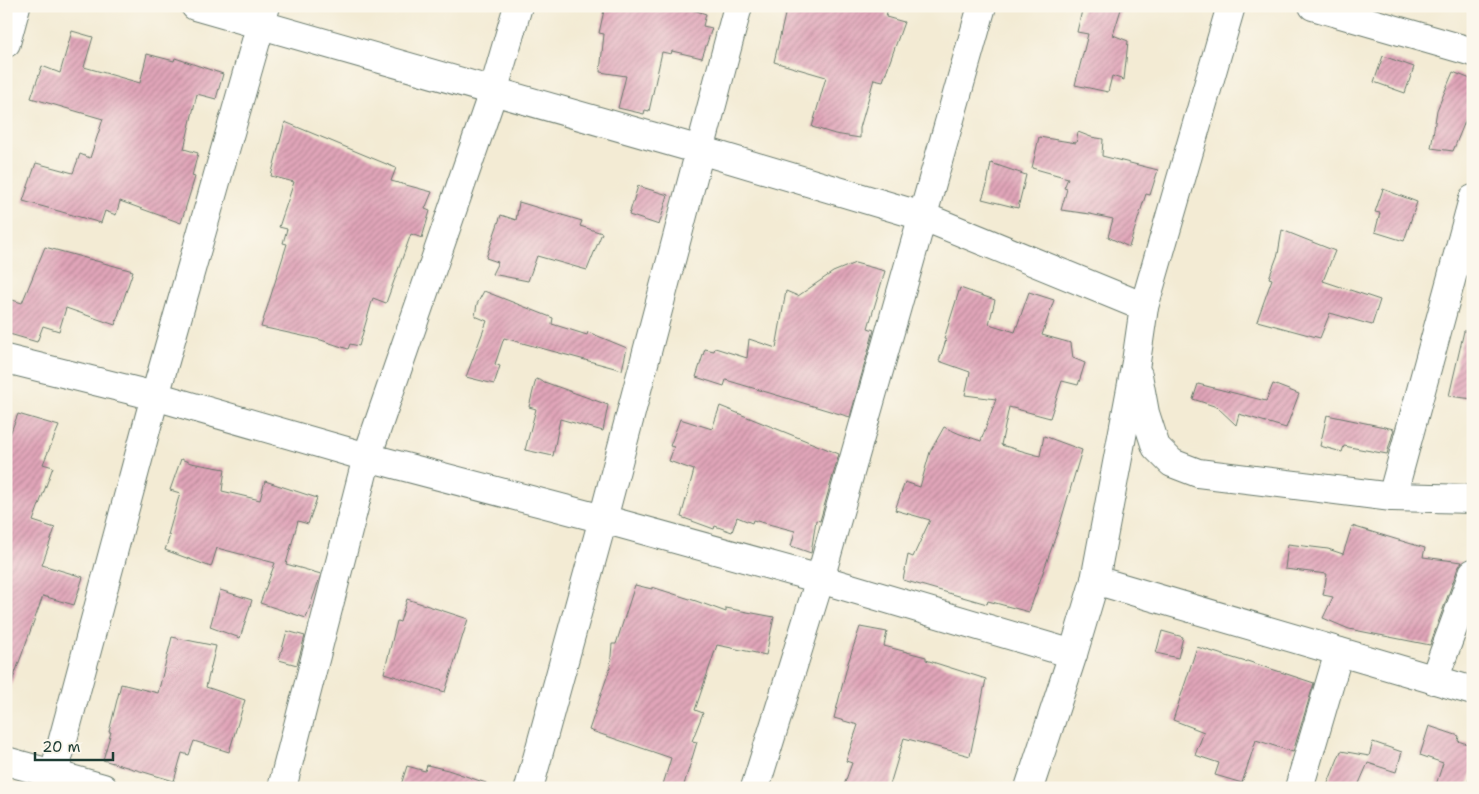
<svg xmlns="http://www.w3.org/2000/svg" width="1479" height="794" viewBox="0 0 1479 794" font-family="'Shantell Sans',sans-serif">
<defs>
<pattern id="building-hatch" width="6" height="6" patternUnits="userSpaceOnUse" patternTransform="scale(1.25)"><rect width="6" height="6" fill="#e1a5b9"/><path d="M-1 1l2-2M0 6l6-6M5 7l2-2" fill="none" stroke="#b68897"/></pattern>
</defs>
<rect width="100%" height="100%" fill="#fbf7ec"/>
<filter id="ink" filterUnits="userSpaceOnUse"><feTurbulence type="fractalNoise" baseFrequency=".02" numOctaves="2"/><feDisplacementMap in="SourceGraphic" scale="10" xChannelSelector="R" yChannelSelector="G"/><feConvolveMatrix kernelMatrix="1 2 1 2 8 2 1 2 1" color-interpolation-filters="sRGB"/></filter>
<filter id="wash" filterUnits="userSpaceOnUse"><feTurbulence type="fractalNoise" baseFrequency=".0096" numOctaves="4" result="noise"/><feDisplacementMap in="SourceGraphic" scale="20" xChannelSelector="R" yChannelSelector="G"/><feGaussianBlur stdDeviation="1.12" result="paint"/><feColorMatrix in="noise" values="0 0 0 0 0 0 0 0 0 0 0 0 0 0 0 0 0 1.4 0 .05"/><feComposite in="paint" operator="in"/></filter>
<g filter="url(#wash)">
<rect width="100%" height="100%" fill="#f3ebd4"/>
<g id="blocks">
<g fill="url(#building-hatch)">
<path d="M 605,6 L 681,6 L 706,14 L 703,26 L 712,28 L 702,58 L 672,51 L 671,54 L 662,52 L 649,111 L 645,110 L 644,114 L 618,108 L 626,76 L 600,72 L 604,34 L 599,33 Z"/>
<path d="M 787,6 L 888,6 L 886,17 L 904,22 L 883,81 L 874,79 L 860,128 L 860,138 L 835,134 L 812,127 L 826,77 L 774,62 Z"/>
<path d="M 1083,6 L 1122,6 L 1113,35 L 1128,41 L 1124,80 L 1112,76 L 1108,92 L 1075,85 L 1088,34 L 1077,32 Z"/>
<path d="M 72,31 L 93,37 L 84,67 L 140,83 L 147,54 L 174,61 L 175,58 L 223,74 L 216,99 L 197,94 L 184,149 L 198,153 L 192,176 L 195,177 L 181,223 L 120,201 L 116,215 L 105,211 L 101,223 L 23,201 L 36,163 L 73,173 L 80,154 L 90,158 L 103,119 L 31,98 L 42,66 L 60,73 Z"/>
<path d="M 1383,56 L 1414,67 L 1405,93 L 1374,82 Z"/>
<path d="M 1453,72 L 1473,80 L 1473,102 L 1453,151 L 1431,148 L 1437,110 Z"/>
<path d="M 285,122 L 396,168 L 391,181 L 432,192 L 425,209 L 430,211 L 422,238 L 411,234 L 386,303 L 373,298 L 359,346 L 350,344 L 348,349 L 321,340 L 261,327 L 287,244 L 283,243 L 287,229 L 279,227 L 294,182 L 271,176 Z"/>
<path d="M 1078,132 L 1091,137 L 1103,139 L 1102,156 L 1158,170 L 1150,195 L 1146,194 L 1129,247 L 1108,237 L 1113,219 L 1090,214 L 1061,210 L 1067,189 L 1064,188 L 1068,178 L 1032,168 L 1039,137 L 1076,143 Z"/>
<path d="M 991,163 L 1026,175 L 1018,208 L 982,199 L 987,185 Z"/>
<path d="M 638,186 L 668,195 L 659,225 L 629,215 Z"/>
<path d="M 1383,189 L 1417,202 L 1404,241 L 1375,232 L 1380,213 L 1375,212 Z"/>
<path d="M 519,202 L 582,221 L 580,226 L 602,233 L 587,270 L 537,256 L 528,281 L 492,274 L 498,262 L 486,258 L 501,215 L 516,220 Z"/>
<path d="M 1282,230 L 1335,251 L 1323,281 L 1380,300 L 1372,325 L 1330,313 L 1320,338 L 1257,321 L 1272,279 L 1269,278 L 1278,254 Z"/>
<path d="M 45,247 L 133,271 L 115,325 L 66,308 L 59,331 L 43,326 L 37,342 L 6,333 L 6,298 L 22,303 Z"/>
<path d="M 855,263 L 885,271 L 868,328 L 874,330 L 850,417 L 726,380 L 724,386 L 696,377 L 705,349 L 714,351 L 715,348 L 747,358 L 749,339 L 776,348 L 786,291 L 798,296 L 833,272 Z"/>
<path d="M 960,288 L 995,300 L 989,324 L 1015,332 L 1029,292 L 1054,300 L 1042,335 L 1071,343 L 1073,358 L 1085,363 L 1078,385 L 1062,381 L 1050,418 L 1009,407 L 1001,445 L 1040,456 L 1044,436 L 1082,450 L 1059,527 L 1029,612 L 988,601 L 987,604 L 903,580 L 908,555 L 913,557 L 930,520 L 895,510 L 905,482 L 920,487 L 930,452 L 944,427 L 960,434 L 981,441 L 996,399 L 965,395 L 970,372 L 939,361 L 946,340 L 944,339 Z"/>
<path d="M 484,291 L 553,318 L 552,324 L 587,335 L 588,332 L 627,348 L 622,370 L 504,338 L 495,364 L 500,366 L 494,384 L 466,377 L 487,321 L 475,316 L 477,304 Z"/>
<path d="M 1464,331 L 1473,331 L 1473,399 L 1449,396 Z"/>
<path d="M 536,379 L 608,405 L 603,431 L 560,419 L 553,456 L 525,450 L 536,409 L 529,407 Z"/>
<path d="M 1198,384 L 1266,401 L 1273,384 L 1299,394 L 1286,428 L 1239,414 L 1236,425 L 1217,407 L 1193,399 Z"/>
<path d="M 720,406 L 839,454 L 820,521 L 816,520 L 811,553 L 791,546 L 795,531 L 753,520 L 752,523 L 737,517 L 732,532 L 715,526 L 714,529 L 681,517 L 694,470 L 669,461 L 674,447 L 670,446 L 680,419 L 712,429 Z"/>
<path d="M 18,414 L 59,426 L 43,464 L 53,467 L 33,521 L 55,528 L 42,565 L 83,577 L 74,605 L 43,596 L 9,690 L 6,690 L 6,444 Z"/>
<path d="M 1327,415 L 1394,429 L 1387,454 L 1344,446 L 1342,452 L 1320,446 Z"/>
<path d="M 181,459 L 191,463 L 225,469 L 222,491 L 260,500 L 265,481 L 317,498 L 308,524 L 298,521 L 286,564 L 321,574 L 306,618 L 260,603 L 275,563 L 217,548 L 211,567 L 165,550 L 170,535 L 168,535 L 180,493 L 170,490 Z"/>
<path d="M 1352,526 L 1425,548 L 1423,557 L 1462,562 L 1458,568 L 1430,645 L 1349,629 L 1323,618 L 1333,597 L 1323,595 L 1327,574 L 1285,569 L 1288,544 L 1328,549 L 1343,554 Z"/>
<path d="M 635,585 L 652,589 L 652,587 L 696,601 L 726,612 L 726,608 L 774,617 L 766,655 L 717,645 L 695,710 L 703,713 L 692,741 L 697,742 L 683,788 L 662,788 L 671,758 L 589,730 L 610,668 L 612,644 L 616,644 Z"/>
<path d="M 220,590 L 252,600 L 240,638 L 210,627 Z"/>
<path d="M 407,599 L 468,619 L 445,692 L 384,673 L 397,621 L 400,622 Z"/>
<path d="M 860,627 L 887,632 L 884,646 L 926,657 L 926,660 L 986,679 L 970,756 L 904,738 L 889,788 L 843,788 L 852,763 L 846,761 L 858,725 L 834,718 L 848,663 Z"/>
<path d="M 287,631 L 305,636 L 297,665 L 279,660 Z"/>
<path d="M 1162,631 L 1183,637 L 1178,658 L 1156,653 Z"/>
<path d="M 172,637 L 216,646 L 206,687 L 245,700 L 229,752 L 194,741 L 189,755 L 182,753 L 174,781 L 103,760 L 111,732 L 109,732 L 121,684 L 158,693 Z"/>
<path d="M 1197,647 L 1246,662 L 1247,661 L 1314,683 L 1293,752 L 1256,740 L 1242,783 L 1215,775 L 1219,763 L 1195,755 L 1204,732 L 1173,720 Z"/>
<path d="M 1429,726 L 1459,736 L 1458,741 L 1473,746 L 1473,768 L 1466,788 L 1435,788 L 1443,763 L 1420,755 Z"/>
<path d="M 1373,742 L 1402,752 L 1396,772 L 1368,763 L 1357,788 L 1326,788 L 1341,751 L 1369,756 Z"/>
<path d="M 427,765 L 448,770 L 486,783 L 486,788 L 400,788 L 407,766 L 425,771 Z"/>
</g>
</g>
</g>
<g filter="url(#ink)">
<use href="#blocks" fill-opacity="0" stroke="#697a6c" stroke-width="1"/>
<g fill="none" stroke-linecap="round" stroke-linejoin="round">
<defs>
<g id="minor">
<path d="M 195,6 L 700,150 L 922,216 L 1144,307"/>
<path d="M 1313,6 L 1473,52"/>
<path d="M 6,43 L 16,6"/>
<path d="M 6,359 L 155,396 L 367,457 L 603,519 L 820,579 L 1073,654"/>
<path d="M 1138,375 L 1145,413 L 1156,447 L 1172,463 L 1198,473 L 1392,497 L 1473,499"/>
<path d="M 1392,497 L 1473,199"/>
<path d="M 1095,580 L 1473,691"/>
<path d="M 1434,680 L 1473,573"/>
<path d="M 6,761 L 103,788"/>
<path d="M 50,788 L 155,396 L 266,6"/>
<path d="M 282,788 L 367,457 L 493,92 L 518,6"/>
<path d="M 529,788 L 603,519 L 738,6"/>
<path d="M 755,788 L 820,579 L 982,6"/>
<path d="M 1029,788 L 1073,654 L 1095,580 L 1136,362 L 1144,307 L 1231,6"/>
<path d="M 1299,788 L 1339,652"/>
</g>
</defs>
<use href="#minor" stroke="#697a6c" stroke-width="30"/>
<use href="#minor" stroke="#fff" stroke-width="28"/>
</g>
</g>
<rect width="1479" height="794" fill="none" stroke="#fbf7ec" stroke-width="25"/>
<path d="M35 752v8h78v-8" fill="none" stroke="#1f3d34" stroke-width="2.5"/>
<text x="42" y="752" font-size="15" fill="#1f3d34" stroke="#fbf7ec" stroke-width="4" paint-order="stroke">20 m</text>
</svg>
